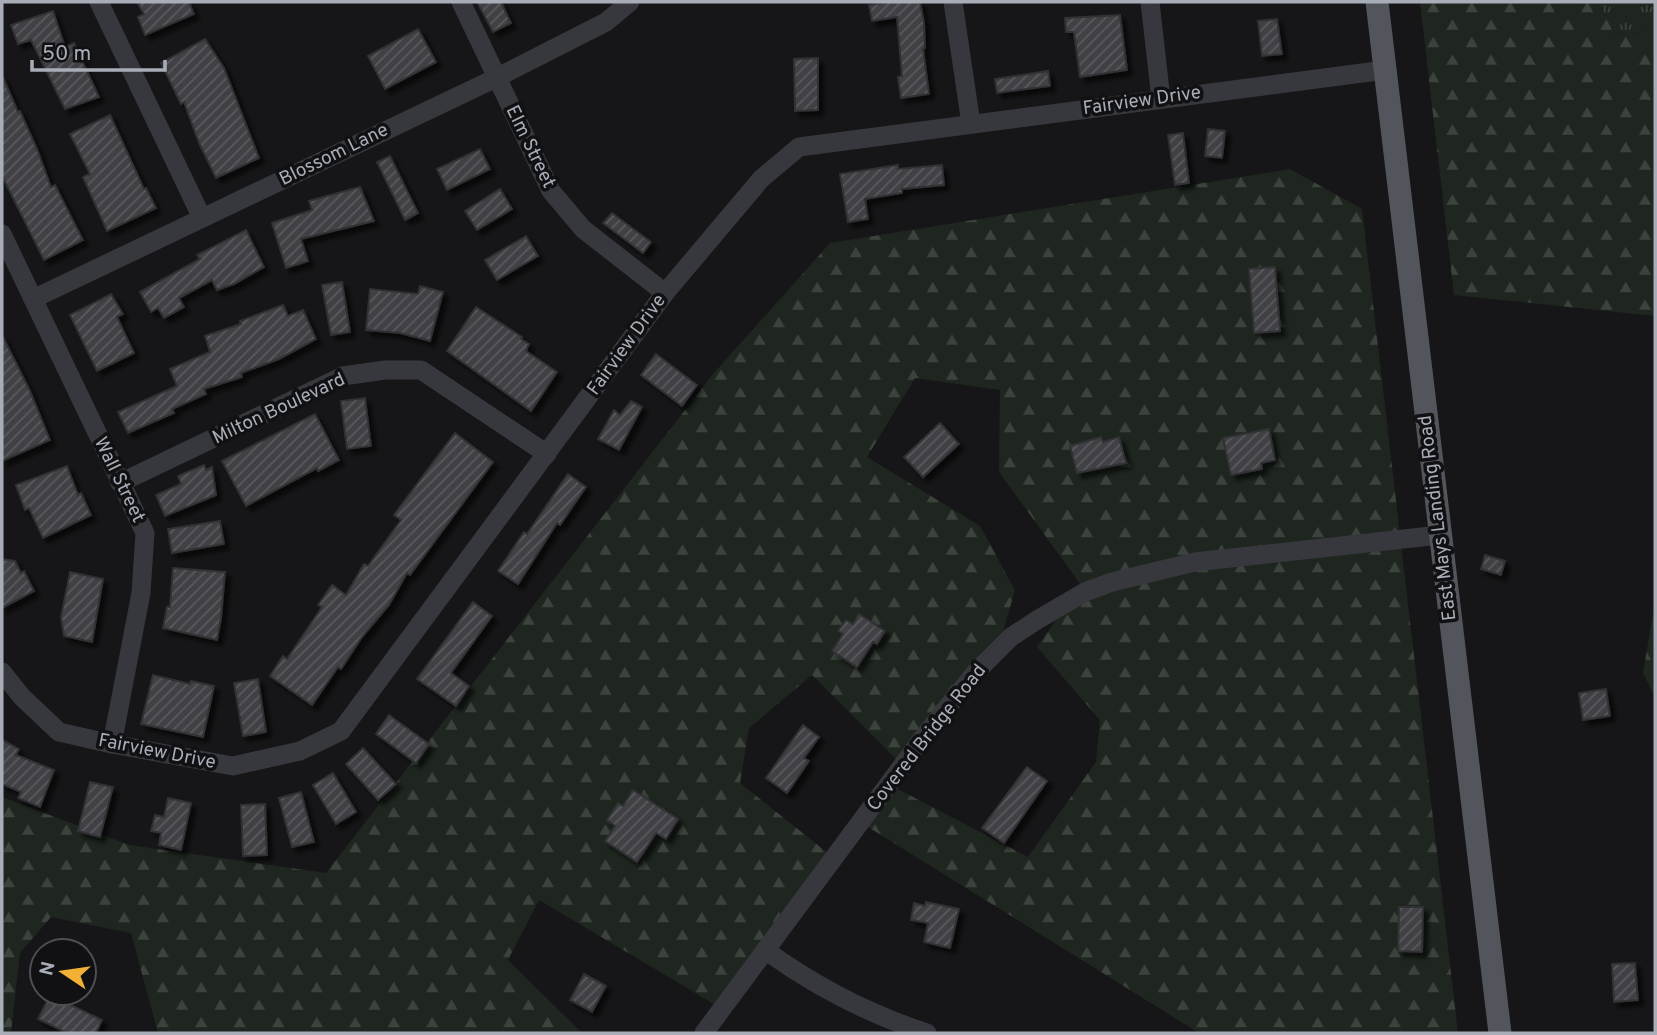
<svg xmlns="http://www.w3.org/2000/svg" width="1657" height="1035" viewBox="0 0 1657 1035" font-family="Overpass,sans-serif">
<defs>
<pattern id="grass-tufts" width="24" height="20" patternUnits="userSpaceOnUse" patternTransform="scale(1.75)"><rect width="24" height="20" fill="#1e261f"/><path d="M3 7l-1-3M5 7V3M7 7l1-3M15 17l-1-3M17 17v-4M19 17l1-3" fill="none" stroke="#3c433d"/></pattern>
<pattern id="forest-firs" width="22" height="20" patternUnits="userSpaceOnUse" patternTransform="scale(1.75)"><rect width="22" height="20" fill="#1e261f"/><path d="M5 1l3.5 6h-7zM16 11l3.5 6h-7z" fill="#3c433d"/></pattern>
<pattern id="building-hatch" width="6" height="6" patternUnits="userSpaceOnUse" patternTransform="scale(1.75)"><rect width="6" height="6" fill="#404145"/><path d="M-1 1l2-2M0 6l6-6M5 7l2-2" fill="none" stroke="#595a5e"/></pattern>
<filter id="shadow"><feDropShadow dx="5" dy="5" stdDeviation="2" flood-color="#0009"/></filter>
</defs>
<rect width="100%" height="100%" fill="#161618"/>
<path fill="url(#grass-tufts)" d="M 1598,2 L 1655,2 L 1655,31 L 1613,34 Z"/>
<g fill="url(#forest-firs)">
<path d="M 1420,2 L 1598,2 L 1614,34 L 1655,31 L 1655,316 L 1454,295 Z"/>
<path d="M 1290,169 L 1362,209 L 1458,1033 L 1199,1033 L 860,822 L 890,785 L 1028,857 L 1096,762 L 1100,720 L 1037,647 L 1081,585 L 999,472 L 1000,390 L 915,378 L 867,457 L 980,526 L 1015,590 L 998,649 L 904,767 L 812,675 L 749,728 L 740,783 L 829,854 L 719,1007 L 539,900 L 508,960 L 582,1033 L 158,1033 L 131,933 L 51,917 L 20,953 L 11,1033 L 2,1033 L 2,797 L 129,845 L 326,873 L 713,374 L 830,243 Z"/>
<path d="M 1655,602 L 1655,697 L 1643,673 Z"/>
</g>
<g fill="url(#building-hatch)" stroke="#303034" stroke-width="2" filter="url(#shadow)">
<path d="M 137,2 L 189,2 L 194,14 L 145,35 L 138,17 L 144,14 Z"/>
<path d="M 477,2 L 501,2 L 511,23 L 493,32 Z"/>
<path d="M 889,2 L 920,2 L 924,23 L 925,48 L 923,49 L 929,94 L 901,98 L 898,77 L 902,76 L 897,17 L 872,21 L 869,5 Z"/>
<path d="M 53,11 L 65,47 L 74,43 L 99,97 L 65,109 L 31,40 L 18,44 L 11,25 Z"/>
<path d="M 1120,15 L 1127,70 L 1080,77 L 1074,32 L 1066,32 L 1065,18 Z"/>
<path d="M 1277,19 L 1282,54 L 1262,56 L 1258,21 Z"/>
<path d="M 418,29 L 436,62 L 385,89 L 368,56 Z"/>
<path d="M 205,39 L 224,68 L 259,158 L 216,178 L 199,143 L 184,102 L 181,104 L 161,63 Z"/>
<path d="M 818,58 L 818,110 L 795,111 L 794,59 Z"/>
<path d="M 1048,71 L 1050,86 L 997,93 L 995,79 Z"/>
<path d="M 2,75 L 18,112 L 20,111 L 37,149 L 51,187 L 55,185 L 83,240 L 44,260 L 2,176 Z"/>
<path d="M 110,115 L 144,189 L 146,188 L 156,208 L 107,231 L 83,177 L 90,174 L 70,134 Z"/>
<path d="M 1208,129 L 1225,131 L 1222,158 L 1205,156 Z"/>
<path d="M 1183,133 L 1189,183 L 1175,185 L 1168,135 Z"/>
<path d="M 480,149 L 490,169 L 447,190 L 437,169 Z"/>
<path d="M 390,156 L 418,213 L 405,220 L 377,162 Z"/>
<path d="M 898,165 L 898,169 L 942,165 L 944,185 L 902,189 L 902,193 L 865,199 L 868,219 L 848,222 L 840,174 Z"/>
<path d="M 360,187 L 374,221 L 301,239 L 308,261 L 286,268 L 272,223 L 312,210 L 309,201 Z"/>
<path d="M 500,189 L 512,209 L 477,230 L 465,211 Z"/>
<path d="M 612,213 L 651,242 L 643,253 L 603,223 Z"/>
<path d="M 246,230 L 264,267 L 234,284 L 217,290 L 212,280 L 179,298 L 184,307 L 164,318 L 158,308 L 151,312 L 140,292 L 200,259 L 197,255 Z"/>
<path d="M 526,236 L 538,256 L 497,280 L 485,260 Z"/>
<path d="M 1275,267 L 1280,331 L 1254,333 L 1249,269 Z"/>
<path d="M 342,282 L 350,332 L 331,335 L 322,285 Z"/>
<path d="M 420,286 L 443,292 L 430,341 L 400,333 L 366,330 L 370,289 L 418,294 Z"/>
<path d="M 111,294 L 123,314 L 117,317 L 134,353 L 97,371 L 70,315 Z"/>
<path d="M 283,305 L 288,316 L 303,310 L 316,339 L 279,359 L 241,373 L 242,377 L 204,389 L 206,394 L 172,409 L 174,413 L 128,433 L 118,412 L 177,386 L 170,369 L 210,352 L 205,336 L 241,324 L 240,321 Z"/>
<path d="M 476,307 L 522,337 L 521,339 L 529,344 L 526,351 L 557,372 L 531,411 L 447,351 Z"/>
<path d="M 2,335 L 30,391 L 50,440 L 2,461 Z"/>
<path d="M 656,354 L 697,385 L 682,406 L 641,375 Z"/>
<path d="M 365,398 L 371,446 L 347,449 L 341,401 Z"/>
<path d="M 631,401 L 642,407 L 619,450 L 598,439 L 614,410 L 620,415 Z"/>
<path d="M 315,414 L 339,460 L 318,471 L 317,468 L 246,506 L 222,461 Z"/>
<path d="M 940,423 L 959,444 L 923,477 L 904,457 Z"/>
<path d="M 1269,429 L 1275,460 L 1261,463 L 1262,469 L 1231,475 L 1223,438 Z"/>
<path d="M 455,433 L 493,462 L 410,575 L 407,573 L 389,605 L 362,637 L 341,669 L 338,667 L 312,705 L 270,676 L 283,656 L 287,659 L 322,607 L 318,605 L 332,585 L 346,595 L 364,564 L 368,566 L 401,520 L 394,515 Z"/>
<path d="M 1101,437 L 1103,442 L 1119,437 L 1126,463 L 1077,473 L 1070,446 Z"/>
<path d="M 204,465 L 206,470 L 212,467 L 216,495 L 165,516 L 156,495 L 181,484 L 178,476 Z"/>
<path d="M 67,466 L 78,495 L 81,493 L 91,515 L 43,538 L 29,508 L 25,510 L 16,485 Z"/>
<path d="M 568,474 L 586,487 L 560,525 L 557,523 L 518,584 L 498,571 L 524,532 L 527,534 Z"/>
<path d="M 220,521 L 224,544 L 172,553 L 168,529 Z"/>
<path d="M 1485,555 L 1505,561 L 1501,575 L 1481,569 Z"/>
<path d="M 2,559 L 15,561 L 21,573 L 24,571 L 34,591 L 2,608 Z"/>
<path d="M 173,568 L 225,572 L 221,618 L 217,640 L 163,628 L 167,607 L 170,607 Z"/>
<path d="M 70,572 L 103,579 L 92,642 L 64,636 L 61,617 Z"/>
<path d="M 473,602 L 492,616 L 451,673 L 469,686 L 456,706 L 417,679 Z"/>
<path d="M 859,614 L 885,631 L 877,644 L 873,642 L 857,667 L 832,651 L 843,634 L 838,631 L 846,620 L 853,624 Z"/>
<path d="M 153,675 L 190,684 L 191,681 L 214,686 L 203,737 L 141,724 Z"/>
<path d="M 258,679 L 266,732 L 243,736 L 234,683 Z"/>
<path d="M 1606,689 L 1610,716 L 1583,720 L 1579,693 Z"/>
<path d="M 389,715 L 429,744 L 416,763 L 376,734 Z"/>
<path d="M 803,725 L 819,737 L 804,758 L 809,761 L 787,793 L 766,778 Z"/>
<path d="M 2,740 L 19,749 L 16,755 L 54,770 L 40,807 L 18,798 L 21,792 L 2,784 Z"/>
<path d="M 363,748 L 396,784 L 378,800 L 346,764 Z"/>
<path d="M 1027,767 L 1047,781 L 1004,843 L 982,828 Z"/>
<path d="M 333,773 L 356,812 L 336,824 L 313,785 Z"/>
<path d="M 90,782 L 113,787 L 100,837 L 78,831 Z"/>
<path d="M 633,790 L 678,819 L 666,839 L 656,833 L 637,862 L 605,841 L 615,826 L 607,820 L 618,803 L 623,806 Z"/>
<path d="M 301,792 L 314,842 L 292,847 L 279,798 Z"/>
<path d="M 168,798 L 191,803 L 181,850 L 159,845 L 161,833 L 151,831 L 155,815 L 164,817 Z"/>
<path d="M 265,804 L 267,855 L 243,856 L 241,805 Z"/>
<path d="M 926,902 L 959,909 L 950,948 L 924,942 L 928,923 L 911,920 L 914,903 L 925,906 Z"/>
<path d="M 1399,907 L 1423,907 L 1422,952 L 1398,951 Z"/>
<path d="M 1635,963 L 1638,1000 L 1614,1002 L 1612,964 Z"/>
<path d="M 584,974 L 606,986 L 592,1012 L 570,1000 Z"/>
<path d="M 50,995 L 102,1020 L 96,1033 L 67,1033 L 38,1019 Z"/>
</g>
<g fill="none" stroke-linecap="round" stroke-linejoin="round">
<g stroke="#37383d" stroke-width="19">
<path d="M 99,2 L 202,218"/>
<path d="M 461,2 L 551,191 L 583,229 L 665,293"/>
<path d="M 953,2 L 971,124"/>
<path d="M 1150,2 L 1161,99"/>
<path d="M 2,234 L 145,533 L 141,593 L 112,744"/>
<path d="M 33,299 L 496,78 L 606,22 L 630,2"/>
<path d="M 120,483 L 343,376 L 385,370 L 421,370 L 547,454"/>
<path d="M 2,672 L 22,697 L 59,732 L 112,744 L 233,766 L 300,751 L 341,731 L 665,293 L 761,179 L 799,147 L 1385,70"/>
<path d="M 765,950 C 816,987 868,1014 927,1033"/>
<path d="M 704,1033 L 925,735 L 975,673 L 1011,637 L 1037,620 L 1085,592 L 1112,582 L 1195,562 L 1440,535"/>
</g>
<path stroke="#53555c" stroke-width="23" d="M 1377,2 L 1500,1033"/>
</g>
<g text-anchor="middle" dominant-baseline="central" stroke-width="7" stroke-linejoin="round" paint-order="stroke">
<g font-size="19" fill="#a8adb8" stroke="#111113">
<text transform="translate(1142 101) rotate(-8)">Fairview Drive</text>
<text transform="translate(530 147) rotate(64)">Elm Street</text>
<text transform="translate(334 155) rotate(-26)">Blossom Lane</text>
<text transform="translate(627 345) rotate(-54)">Fairview Drive</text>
<text transform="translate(279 409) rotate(-25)">Milton Boulevard</text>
<text transform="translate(119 480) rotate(64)">Wall Street</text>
<text transform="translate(1438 518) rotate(-97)">East Mays Landing Road</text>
<text transform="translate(927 738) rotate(-52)">Covered Bridge Road</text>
<text transform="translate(157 752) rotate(11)">Fairview Drive</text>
</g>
</g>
<rect width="1657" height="1035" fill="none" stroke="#a8adb8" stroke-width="7"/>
<g transform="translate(63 972) rotate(283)"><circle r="33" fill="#111113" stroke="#4d4f55" stroke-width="2"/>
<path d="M0-5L12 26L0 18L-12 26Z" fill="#f2b134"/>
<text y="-10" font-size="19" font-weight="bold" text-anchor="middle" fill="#a8adb8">N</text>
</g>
<path d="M32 60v10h133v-10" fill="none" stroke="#a8adb8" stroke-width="3.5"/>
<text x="42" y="60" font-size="21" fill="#a8adb8" stroke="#111113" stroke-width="5" paint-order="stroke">50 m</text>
</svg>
